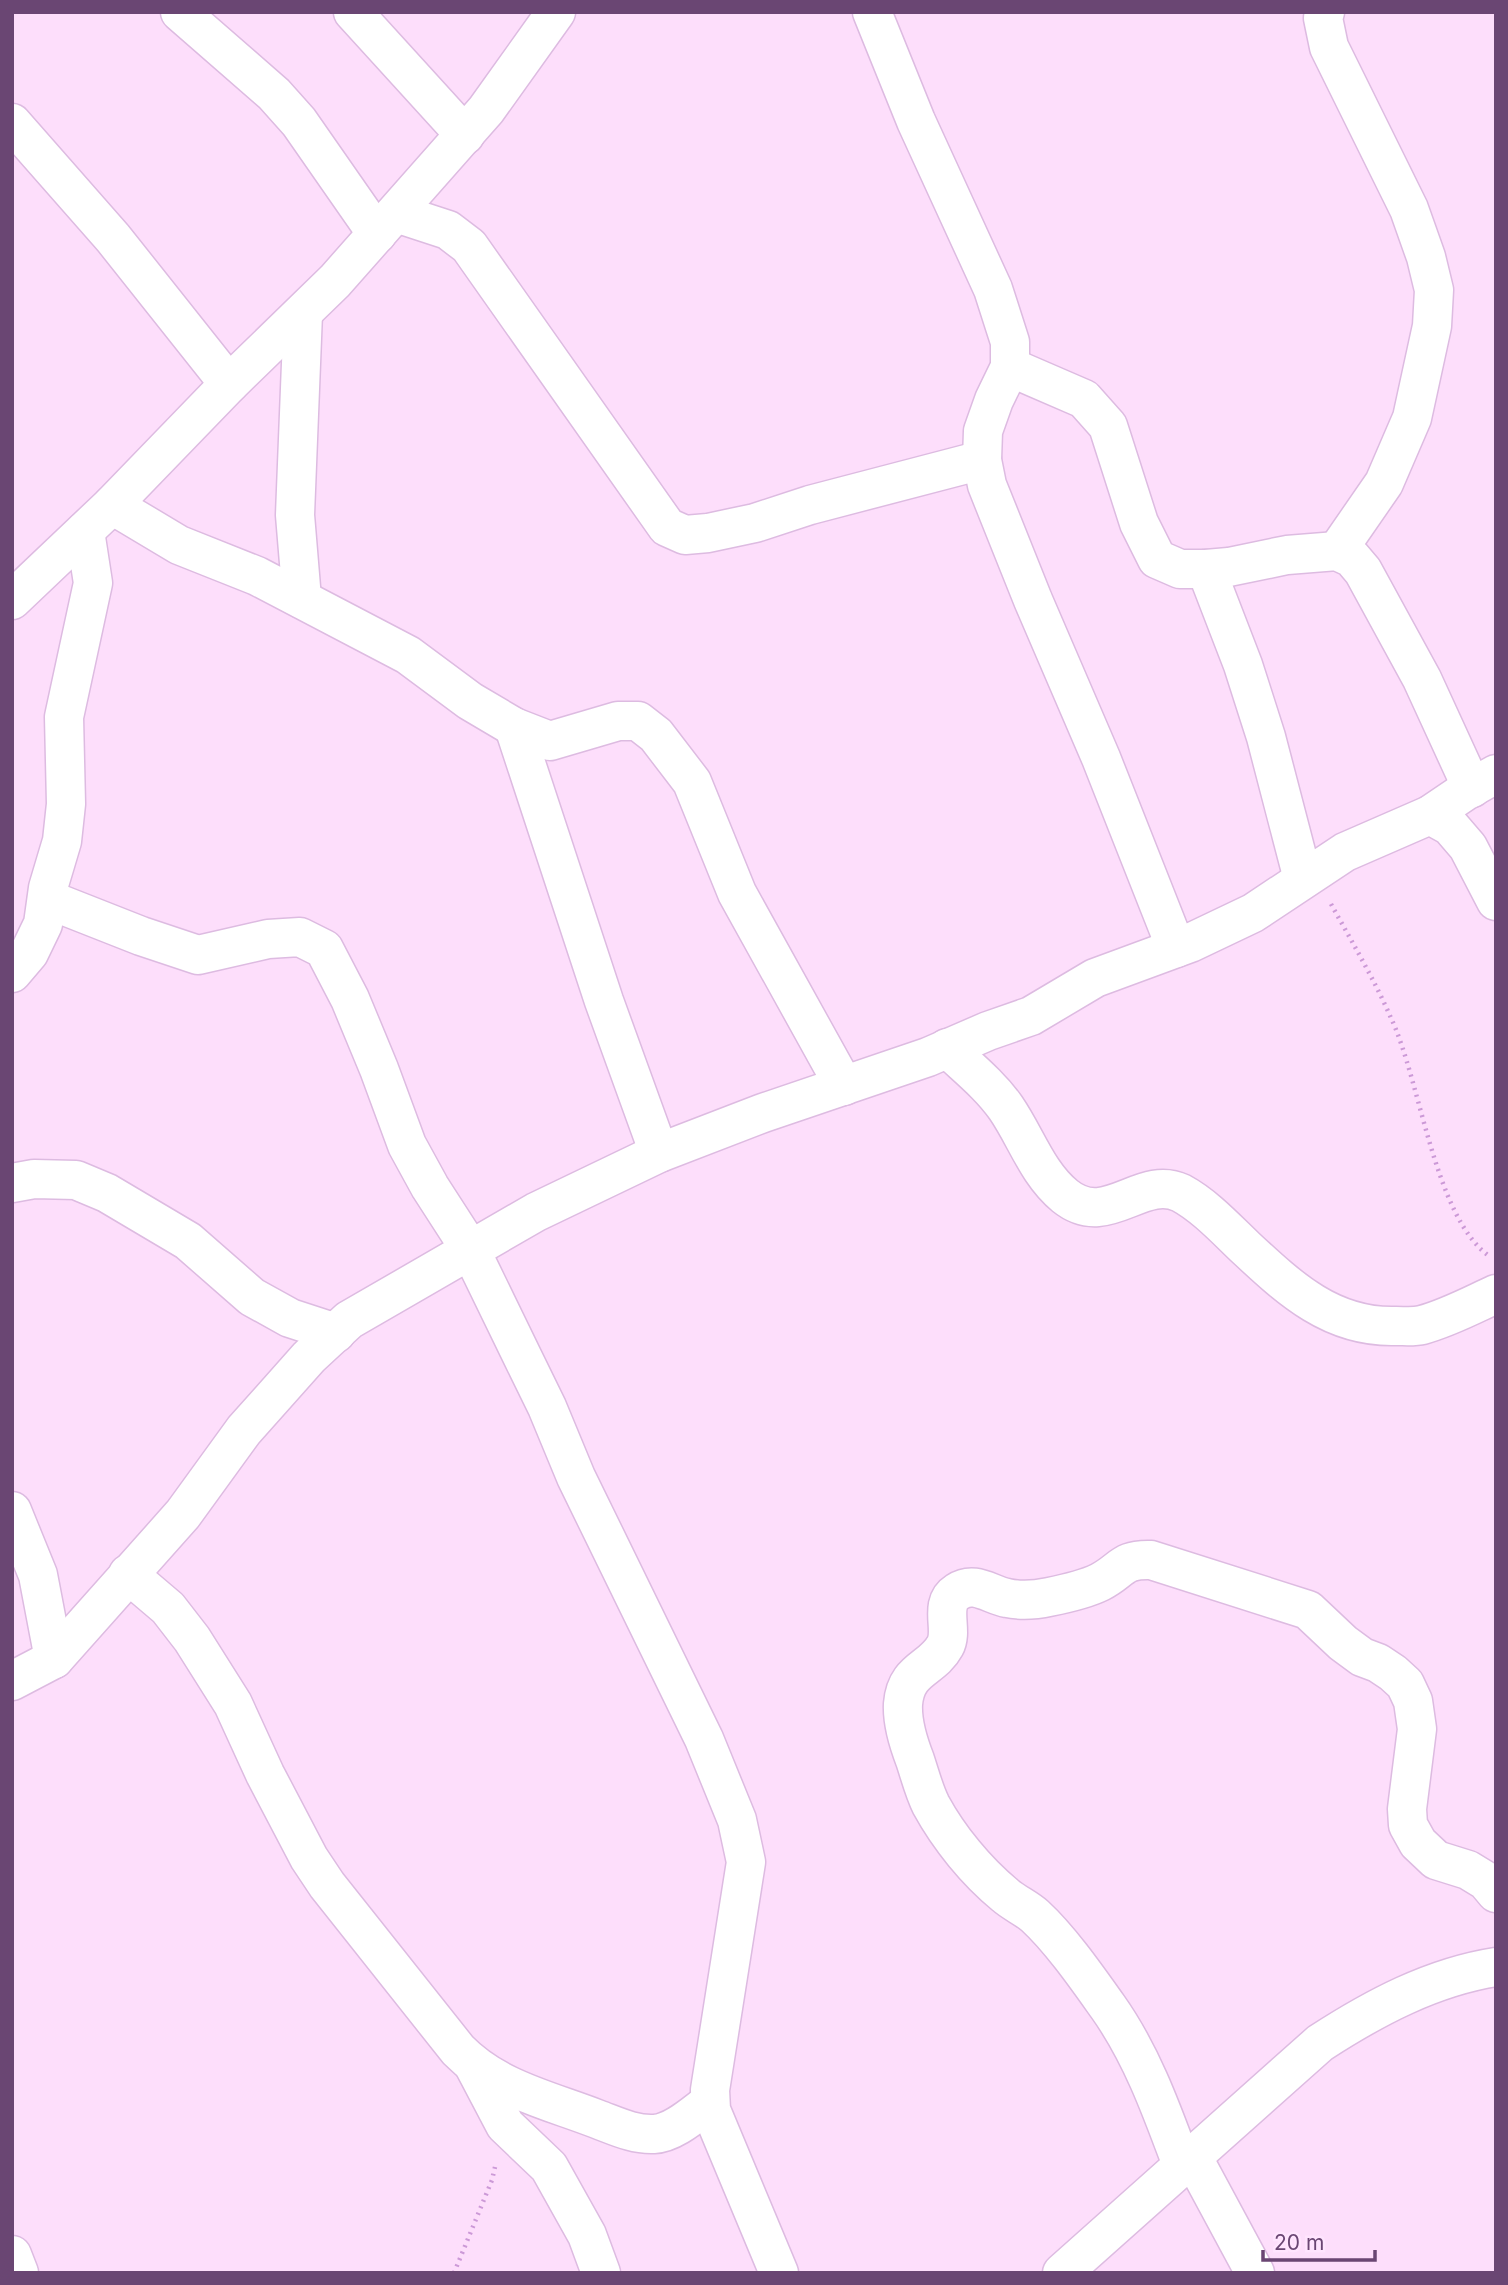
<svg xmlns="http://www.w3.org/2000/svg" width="1508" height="2285" viewBox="0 0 1508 2285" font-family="Inter,sans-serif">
<rect width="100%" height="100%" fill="#fddefb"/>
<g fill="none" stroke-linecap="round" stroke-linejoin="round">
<defs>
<g id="minor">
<path d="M 180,12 L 274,94 L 299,122 L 377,234"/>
<path d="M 353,12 L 465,135"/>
<path d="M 872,12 L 916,121 L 993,289 L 1010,342 L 1010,367 L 994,400 L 983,431 L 982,460 L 987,485 L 1033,600 L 1101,758 L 1176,948"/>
<path d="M 1325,12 L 1323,18 L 1329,47 L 1409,209 L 1426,257 L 1434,290 L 1432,326 L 1412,418 L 1384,483 L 1337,551"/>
<path d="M 12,123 L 113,238 L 229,384"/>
<path d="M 396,213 L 448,230 L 469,246 L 667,527 L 685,535 L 708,533 L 755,523 L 810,505 L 982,460"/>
<path d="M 1010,367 L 1084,399 L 1108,426 L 1139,523 L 1157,559 L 1180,569 L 1206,569 L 1229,567 L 1287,555 L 1337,551 L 1352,558 L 1363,571 L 1422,679 L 1472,788"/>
<path d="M 112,505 L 179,545 L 257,576 L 408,655 L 470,701 L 514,727 L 550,741 L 618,721 L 638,721 L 656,735 L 692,782 L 737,893 L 844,1086"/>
<path d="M 1206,569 L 1243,665 L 1266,737 L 1303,879"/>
<path d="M 302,599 L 295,515 L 303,313"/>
<path d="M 12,600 L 112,505 L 229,384 L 335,281 L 486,110 L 556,12"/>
<path d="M 514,727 L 604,1001 L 659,1153"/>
<path d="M 1430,815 L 1450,826 L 1468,847 L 1496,901"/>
<path d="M 47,899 L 141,936 L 198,955 L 268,939 L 300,937 L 324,949 L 350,999 L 379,1069 L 407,1145 L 430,1187 L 470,1249 L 523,1358 L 547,1407 L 576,1477 L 704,1739 L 737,1820 L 746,1862 L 710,2090 L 711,2110 L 779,2273"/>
<path d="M 12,973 L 29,953 L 43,924 L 48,888 L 62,841 L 66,804 L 64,717 L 93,583 L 85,531"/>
<path d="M 947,1048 C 967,1067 990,1085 1006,1108 C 1026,1137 1037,1173 1065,1196 C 1107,1230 1141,1174 1181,1193 C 1205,1206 1226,1229 1246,1248 C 1290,1289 1332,1328 1396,1326 C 1405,1326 1414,1327 1422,1325 C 1448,1318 1472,1305 1496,1294"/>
<path d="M 12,1183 L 34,1179 L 76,1180 L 107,1193 L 188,1241 L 252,1297 L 290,1318 L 336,1333"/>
<path d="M 12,1511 L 38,1575 L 54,1659"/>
<path d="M 128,1574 L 168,1608 L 192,1639 L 233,1704 L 265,1774 L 309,1858 L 327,1885 L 458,2050 C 496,2089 548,2100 597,2119 C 616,2126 634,2135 654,2134 C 674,2133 695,2113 710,2102"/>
<path d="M 12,1681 L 54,1659 L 183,1514 L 244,1430 L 309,1357 L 349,1320 L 536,1212 L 659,1153 L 763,1113 L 928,1057 L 988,1031 L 1031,1016 L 1095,978 L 1190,943 L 1253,913 L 1345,852 L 1430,815 L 1464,792 L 1496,774"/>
<path d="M 474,2066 L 505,2125 L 549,2167 L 587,2235 L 601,2273"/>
<path d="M 1192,2156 L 1255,2273"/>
<path d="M 1182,2165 C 1162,2111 1142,2055 1108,2007 C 1088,1979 1061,1940 1035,1916 C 1026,1908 1014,1903 1005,1895 C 976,1871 949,1838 931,1805 C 924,1791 920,1775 915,1760 C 908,1742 902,1723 903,1704 C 906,1668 932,1670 945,1646 C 954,1630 938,1604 957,1592 C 975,1580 990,1595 1007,1598 C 1021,1601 1035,1600 1049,1597 C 1064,1594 1086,1589 1100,1582 C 1123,1570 1121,1559 1151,1560 L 1308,1610 L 1343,1643 L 1362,1657 L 1378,1663 L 1393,1673 L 1405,1684 L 1413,1701 L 1417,1729 L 1407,1809 L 1408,1825 L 1418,1843 L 1436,1860 L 1468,1870 L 1486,1881 L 1496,1893"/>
<path d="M 12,2255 L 19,2273"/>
<path d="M 1062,2273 L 1320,2043 C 1374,2008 1432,1977 1496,1967"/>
</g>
</defs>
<use href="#minor" stroke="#ddbbe1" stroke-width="41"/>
<g stroke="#cc99d7" stroke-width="4.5" stroke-dasharray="2 5" stroke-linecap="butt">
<path d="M 1331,904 C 1352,942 1374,979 1391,1018 C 1421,1082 1434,1216 1489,1256"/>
<path d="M 454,2273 L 492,2180 L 495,2167"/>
</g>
<use href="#minor" stroke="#fff" stroke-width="38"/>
</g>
<rect width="1508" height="2285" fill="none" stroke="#6a4673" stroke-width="28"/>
<path d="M1263 2250v10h112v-10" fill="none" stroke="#6a4673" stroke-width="3.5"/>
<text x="1274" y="2250" font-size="21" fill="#6a4673" stroke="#ffe5fe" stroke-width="5" paint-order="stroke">20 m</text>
</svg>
